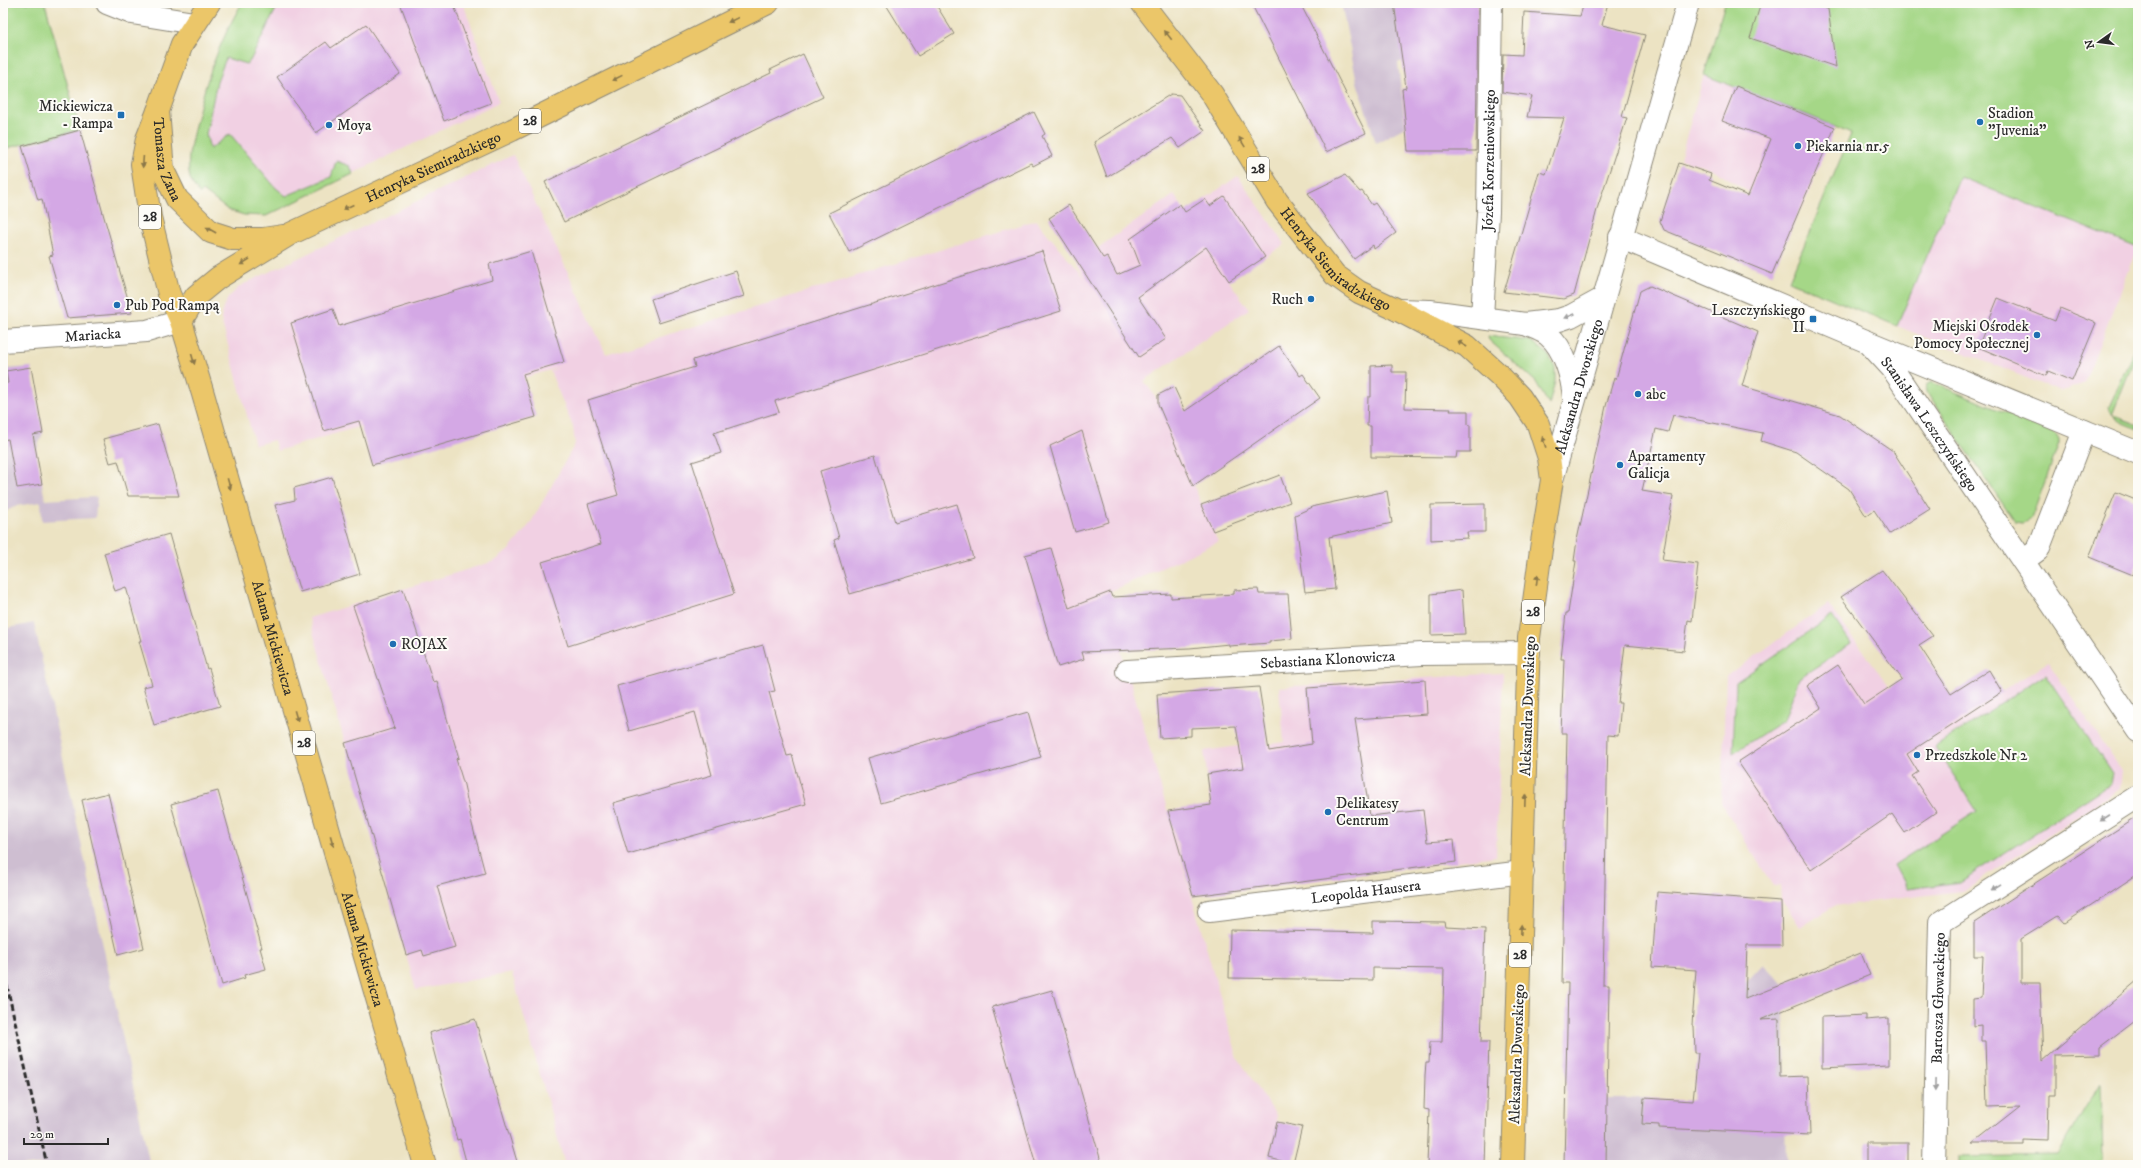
<svg xmlns="http://www.w3.org/2000/svg" width="2141" height="1168" viewBox="0 0 2141 1168" font-family="'IM FELL DW Pica',serif">
<rect width="100%" height="100%" fill="#fdfcf7"/>
<filter id="ink" filterUnits="userSpaceOnUse"><feTurbulence type="fractalNoise" baseFrequency=".025" numOctaves="2"/><feDisplacementMap in="SourceGraphic" scale="8" xChannelSelector="R" yChannelSelector="G"/><feConvolveMatrix kernelMatrix="1 2 1 2 8 2 1 2 1" color-interpolation-filters="sRGB"/></filter>
<filter id="wash" filterUnits="userSpaceOnUse"><feTurbulence type="fractalNoise" baseFrequency=".012" numOctaves="4" result="noise"/><feDisplacementMap in="SourceGraphic" scale="16" xChannelSelector="R" yChannelSelector="G"/><feGaussianBlur stdDeviation="0.9" result="paint"/><feColorMatrix in="noise" values="0 0 0 0 0 0 0 0 0 0 0 0 0 0 0 0 0 1.4 0 .05"/><feComposite in="paint" operator="in"/></filter>
<g filter="url(#wash)">
<rect width="100%" height="100%" fill="#ece3c3"/>
<g fill="#f1d0e3">
<path d="M 251,3 L 463,3 L 499,102 L 266,216 L 255,216 L 201,148 L 215,77 Z"/>
<path d="M 1704,75 L 1835,127 L 1802,209 L 1791,204 L 1782,206 L 1747,191 L 1712,169 L 1680,159 Z"/>
<path d="M 513,155 L 606,354 L 1036,220 L 1084,278 L 1076,263 L 1174,195 L 1186,212 L 1238,176 L 1285,244 L 1229,281 L 1249,309 L 1144,381 L 1155,396 L 1218,542 L 1103,595 L 1132,686 L 1238,1059 L 1276,1115 L 1277,1122 L 1266,1165 L 565,1165 L 512,973 L 416,990 L 309,618 L 495,561 L 509,550 L 530,524 L 575,444 L 573,427 L 550,371 L 560,367 L 277,451 L 274,440 L 255,445 L 221,319 L 223,308 L 228,298 L 240,286 Z"/>
<path d="M 1960,177 L 2138,248 L 2084,383 L 2061,392 L 1897,326 Z"/>
<path d="M 1828,604 L 1928,739 L 2048,662 L 2122,771 L 2120,789 L 1963,891 L 1834,906 L 1800,927 L 1781,898 L 1780,886 L 1773,886 L 1721,803 L 1726,677 Z"/>
<path d="M 1503,673 L 1496,856 L 1257,888 L 1251,852 L 1211,805 L 1204,751 L 1239,746 L 1242,749 L 1284,742 L 1279,687 Z"/>
</g>
<g fill="#cebed1">
<path d="M 1341,3 L 1420,3 L 1425,50 L 1398,63 L 1405,127 L 1376,143 L 1357,82 Z"/>
<path d="M 31,367 L 43,433 L 36,451 L 45,500 L 97,497 L 95,518 L 42,521 L 41,502 L 16,506 L 3,513 L 3,369 Z"/>
<path d="M 34,623 L 150,1165 L 3,1165 L 3,629 Z"/>
<path d="M 1763,964 L 1783,984 L 1786,1165 L 1606,1165 L 1607,1098 L 1647,1098 L 1701,1109 L 1693,1011 L 1719,1012 Z"/>
</g>
<g fill="#a5d787" stroke="#688159">
<path d="M 3,3 L 45,3 L 80,130 L 3,149 Z"/>
<path d="M 242,3 L 278,3 L 278,5 L 250,61 L 246,64 L 226,58 L 217,81 L 206,134 L 210,149 L 230,134 L 276,188 L 286,196 L 331,177 L 336,161 L 350,166 L 353,174 L 266,216 L 244,215 L 228,210 L 203,191 L 200,194 C 196,189 192,184 190,178 C 186,162 191,142 195,126 C 206,80 218,44 242,3 Z"/>
<path d="M 1725,3 L 2138,3 L 2138,248 L 1960,177 L 1897,326 L 1789,281 L 1851,134 L 1810,116 L 1704,75 Z"/>
<path d="M 1488,336 L 1531,341 L 1547,353 L 1555,368 L 1555,381 L 1549,405 L 1536,382 L 1489,340 Z"/>
<path d="M 2138,341 L 2138,350 L 2112,415 L 2138,425 L 2138,429 C 2126,424 2111,421 2109,407 Z"/>
<path d="M 1931,382 L 2055,433 L 2059,440 L 2059,444 L 2031,519 L 2023,523 L 2015,522 L 1927,392 L 1926,385 Z"/>
<path d="M 1832,616 L 1851,644 L 1799,678 L 1784,720 L 1733,753 L 1736,682 Z"/>
<path d="M 2045,674 L 2112,773 L 2110,784 L 1960,882 L 1907,889 L 1894,865 L 1977,811 L 1935,747 Z"/>
<path d="M 2101,1083 L 2103,1160 L 2100,1165 L 1959,1165 L 1959,1157 L 2057,1155 Z"/>
</g>
<g id="blocks">
<g fill="#d4a8e5">
<path d="M 400,3 L 453,3 L 491,103 L 444,121 Z"/>
<path d="M 885,3 L 935,3 L 954,34 L 918,56 Z"/>
<path d="M 1251,3 L 1300,3 L 1366,133 L 1326,152 Z"/>
<path d="M 1394,3 L 1478,3 L 1476,151 L 1408,151 L 1402,89 L 1406,88 Z"/>
<path d="M 1584,3 L 1608,3 L 1602,25 L 1645,35 L 1622,117 L 1627,118 L 1598,206 L 1574,295 L 1564,299 L 1504,292 L 1539,172 L 1546,174 L 1564,118 L 1527,117 L 1532,96 L 1502,92 L 1503,54 L 1522,55 L 1524,12 L 1580,16 Z"/>
<path d="M 1761,3 L 1810,3 L 1828,9 L 1836,67 L 1750,38 Z"/>
<path d="M 366,24 L 400,74 L 316,133 L 277,77 L 326,42 L 331,48 Z"/>
<path d="M 803,54 L 823,97 L 564,222 L 545,182 L 771,73 L 770,70 Z"/>
<path d="M 1736,86 L 1835,127 L 1772,274 L 1664,230 L 1660,221 L 1679,163 L 1711,174 L 1709,180 L 1748,196 L 1771,139 L 1722,121 Z"/>
<path d="M 1171,94 L 1180,95 L 1205,131 L 1180,148 L 1172,138 L 1107,177 L 1094,142 Z"/>
<path d="M 1034,112 L 1045,134 L 1042,136 L 1052,156 L 1033,166 L 1031,163 L 849,252 L 829,213 Z"/>
<path d="M 80,130 L 104,217 L 132,313 L 67,318 L 49,256 L 53,255 L 42,199 L 38,200 L 22,146 Z"/>
<path d="M 1345,175 L 1360,192 L 1362,191 L 1372,205 L 1375,203 L 1396,233 L 1374,249 L 1373,245 L 1354,259 L 1308,193 Z"/>
<path d="M 1224,196 L 1265,257 L 1229,281 L 1206,247 L 1138,297 L 1166,339 L 1139,357 L 1049,218 L 1069,205 L 1103,258 L 1107,256 L 1117,275 L 1140,265 L 1130,239 L 1180,204 L 1185,212 L 1205,199 L 1210,206 Z"/>
<path d="M 531,251 L 564,362 L 523,374 L 536,417 L 372,465 L 359,421 L 324,431 L 291,323 L 333,309 L 339,326 L 492,280 L 489,264 Z"/>
<path d="M 1042,251 L 1061,311 L 775,401 L 779,412 L 714,433 L 721,453 L 692,462 L 734,594 L 568,646 L 542,562 L 601,544 L 588,504 L 618,495 L 588,400 L 695,367 L 693,360 Z"/>
<path d="M 736,271 L 744,296 L 659,323 L 651,299 Z"/>
<path d="M 1650,286 L 1758,332 L 1742,386 L 1840,415 L 1893,451 L 1930,509 L 1890,534 L 1874,510 L 1866,516 L 1849,489 L 1796,452 L 1761,441 L 1763,433 L 1673,415 L 1668,432 L 1656,429 L 1642,491 L 1673,496 L 1662,560 L 1698,564 L 1692,621 L 1688,620 L 1684,651 L 1625,645 L 1618,703 L 1621,703 L 1618,736 L 1608,735 L 1603,985 L 1609,985 L 1606,1165 L 1564,1165 L 1568,983 L 1562,983 L 1567,733 L 1561,733 L 1564,659 L 1561,659 L 1566,613 L 1568,613 L 1576,561 L 1574,561 L 1577,540 L 1606,406 L 1614,378 L 1616,379 L 1640,291 Z"/>
<path d="M 1998,298 L 2055,321 L 2060,308 L 2096,323 L 2072,381 L 2048,371 L 2046,376 L 1978,347 Z"/>
<path d="M 1279,346 L 1300,376 L 1303,374 L 1320,398 L 1193,486 L 1158,404 L 1158,395 L 1174,387 L 1185,411 Z"/>
<path d="M 1392,365 L 1392,372 L 1406,372 L 1405,408 L 1451,409 L 1450,411 L 1468,411 L 1468,425 L 1470,425 L 1470,452 L 1457,452 L 1456,458 L 1371,457 L 1371,426 L 1367,426 L 1368,397 L 1371,397 L 1371,366 Z"/>
<path d="M 31,367 L 43,433 L 33,435 L 42,484 L 17,488 L 8,439 L 3,440 L 3,384 L 8,383 L 6,371 Z"/>
<path d="M 158,424 L 179,496 L 128,496 L 118,461 L 110,463 L 103,439 Z"/>
<path d="M 1082,431 L 1109,522 L 1075,532 L 1050,446 Z"/>
<path d="M 875,455 L 895,522 L 957,504 L 973,558 L 850,594 L 834,540 L 839,538 L 820,471 Z"/>
<path d="M 1280,475 L 1290,502 L 1213,531 L 1201,505 Z"/>
<path d="M 332,477 L 360,574 L 300,592 L 275,505 L 295,500 L 294,488 Z"/>
<path d="M 1387,491 L 1392,523 L 1329,537 L 1335,589 L 1305,592 L 1295,515 L 1315,506 Z"/>
<path d="M 2116,492 L 2138,501 L 2138,562 L 2133,575 L 2089,557 Z"/>
<path d="M 1485,504 L 1485,532 L 1467,532 L 1468,538 L 1431,540 L 1431,505 Z"/>
<path d="M 169,534 L 207,669 L 209,668 L 220,706 L 154,725 L 143,687 L 152,685 L 139,641 L 141,641 L 126,587 L 115,591 L 104,553 Z"/>
<path d="M 1051,548 L 1069,608 L 1110,592 L 1112,597 L 1171,594 L 1171,598 L 1234,594 L 1234,590 L 1258,589 L 1259,594 L 1288,594 L 1292,639 L 1270,641 L 1270,643 L 1229,646 L 1229,644 L 1190,648 L 1082,652 L 1084,659 L 1058,667 L 1025,555 Z"/>
<path d="M 1882,570 L 1933,636 L 1919,645 L 1951,694 L 1989,670 L 2002,692 L 1907,754 L 1918,772 L 1912,776 L 1936,812 L 1905,833 L 1892,814 L 1811,870 L 1738,762 L 1821,708 L 1807,686 L 1838,665 L 1864,704 L 1902,679 L 1841,597 Z"/>
<path d="M 403,589 L 433,682 L 437,681 L 446,715 L 459,758 L 456,759 L 464,785 L 472,824 L 485,873 L 437,886 L 455,947 L 424,956 L 422,950 L 406,955 L 345,743 L 395,728 L 353,606 Z"/>
<path d="M 1462,590 L 1465,634 L 1431,635 L 1431,594 Z"/>
<path d="M 763,645 L 775,691 L 769,692 L 787,756 L 792,755 L 806,804 L 628,854 L 613,803 L 712,775 L 695,712 L 629,731 L 617,686 Z"/>
<path d="M 1425,680 L 1427,714 L 1355,719 L 1370,816 L 1423,810 L 1427,842 L 1454,840 L 1456,862 L 1193,896 L 1168,811 L 1211,805 L 1207,774 L 1243,768 L 1236,726 L 1191,728 L 1191,736 L 1160,738 L 1157,694 L 1259,687 L 1269,751 L 1312,744 L 1307,688 Z"/>
<path d="M 1028,712 L 1041,757 L 881,803 L 868,758 Z"/>
<path d="M 218,791 L 262,948 L 260,948 L 266,969 L 244,975 L 245,978 L 222,985 L 171,804 Z"/>
<path d="M 108,793 L 144,948 L 118,955 L 82,800 Z"/>
<path d="M 2138,816 L 2138,874 L 2064,923 L 2058,916 L 2021,939 L 2021,983 L 2040,983 L 2043,1061 L 2138,980 L 2138,1018 L 2100,1047 L 2100,1054 L 2055,1055 L 2055,1095 L 2049,1095 L 2048,1141 L 2023,1140 L 2023,1143 L 1973,1143 L 2020,1106 L 1987,1107 L 1985,1041 L 1981,1041 L 1981,1025 L 1973,1026 L 1973,999 L 1981,998 L 1983,956 L 1974,956 L 1974,923 Z"/>
<path d="M 1657,892 L 1781,901 L 1782,945 L 1747,945 L 1745,999 L 1861,953 L 1870,975 L 1760,1020 L 1779,1019 L 1780,1077 L 1808,1076 L 1810,1135 L 1659,1128 L 1659,1125 L 1642,1124 L 1644,1098 L 1693,1101 L 1698,1053 L 1695,1053 L 1694,1026 L 1692,1025 L 1696,970 L 1652,967 Z"/>
<path d="M 1373,921 L 1444,922 L 1445,927 L 1485,929 L 1481,1042 L 1489,1042 L 1485,1165 L 1427,1165 L 1429,1110 L 1424,1109 L 1425,1075 L 1426,1063 L 1429,1063 L 1430,1042 L 1442,1042 L 1444,969 L 1373,968 L 1373,980 L 1229,978 L 1230,930 L 1373,933 Z"/>
<path d="M 1052,990 L 1102,1165 L 1036,1165 L 992,1007 Z"/>
<path d="M 1866,1015 L 1866,1020 L 1889,1018 L 1889,1065 L 1822,1068 L 1822,1017 Z"/>
<path d="M 475,1019 L 518,1165 L 467,1165 L 460,1139 L 457,1140 L 429,1033 Z"/>
<path d="M 1277,1122 L 1302,1127 L 1293,1164 L 1269,1158 Z"/>
<rect x="1866" y="1143" width="42" height="22"/>
</g>
</g>
</g>
<g filter="url(#ink)">
<use href="#blocks" fill-opacity="0" stroke="#8c8777" stroke-width="1"/>
<g fill="none" stroke-linecap="round" stroke-linejoin="round">
<defs>
<g id="minor">
<path id="s1" d="M 1482,318 L 1488,212 L 1491,3"/>
<path id="s2" d="M 3,341 L 147,331 L 181,321"/>
<path d="M 1868,342 L 2138,453"/>
<path d="M 2023,561 L 2038,550 L 2084,431"/>
<path id="s3" d="M 1127,671 L 1422,654 L 1529,653"/>
<path id="s4" d="M 1209,911 L 1523,872"/>
<path id="s5" d="M 1934,1165 L 1940,923 L 2138,796"/>
</g>
<g id="tertiary">
<path d="M 107,3 L 132,13 L 194,23"/>
<path id="s6" d="M 1620,237 L 1868,342 L 1892,368 L 2138,731"/>
<path d="M 1398,310 L 1430,311 L 1525,324 L 1559,320 L 1571,316 L 1604,298"/>
<path d="M 1525,324 C 1532,327 1542,330 1548,335 C 1565,349 1572,377 1574,398"/>
<path id="s7" d="M 1552,480 L 1688,3"/>
</g>
<g id="primary">
<path id="s8" d="M 209,3 L 182,44 L 158,111 L 163,170 L 177,199 L 211,232 L 233,239 L 263,239 L 283,236"/>
<path id="s9" d="M 1142,3 L 1212,94 L 1277,201 L 1335,275 L 1359,292 L 1398,310 L 1467,346 L 1498,374 L 1520,397 L 1538,424 L 1549,458 L 1552,480 L 1542,542 L 1529,638 L 1513,1165"/>
<path id="s10" d="M 158,111 L 147,139 L 142,164 L 150,217 L 169,294 L 181,321 L 203,394 L 425,1165"/>
<path id="s11" d="M 181,321 L 196,296 L 218,278 L 290,234 L 512,130 L 768,3"/>
</g>
</defs>
<use href="#minor" stroke="#8c8777" stroke-width="24"/>
<use href="#tertiary" stroke="#8c8777" stroke-width="24"/>
<use href="#primary" stroke="#8c8777" stroke-width="24"/>
<use href="#minor" stroke="#fff" stroke-width="22"/>
<use href="#tertiary" stroke="#fff" stroke-width="22"/>
<use href="#primary" stroke="#ebc669" stroke-width="22"/>
<g stroke="#2b2b2b" stroke-width="3" stroke-dasharray="6 3" stroke-linecap="butt">
<path d="M 3,968 L 47,1165"/>
<path d="M 3,1154 L 5,1165"/>
</g>
</g>
<defs><path id="oneway-solid" d="M-6-.8H1V-3.2L6.5 0L1 3.2V.8H-6Z"/></defs>
<g fill="#8b784a">
<use href="#oneway-solid" transform="translate(733 20) rotate(154)"/>
<use href="#oneway-solid" transform="translate(1168 35) rotate(-128)"/>
<use href="#oneway-solid" transform="translate(617 78) rotate(154)"/>
<use href="#oneway-solid" transform="translate(1242 142) rotate(-122)"/>
<use href="#oneway-solid" transform="translate(143 162) rotate(94)"/>
<use href="#oneway-solid" transform="translate(348 207) rotate(155)"/>
<use href="#oneway-solid" transform="translate(211 230) rotate(-150)"/>
<use href="#oneway-solid" transform="translate(245 262) rotate(149)"/>
<use href="#oneway-solid" transform="translate(1462 344) rotate(-150)"/>
<use href="#oneway-solid" transform="translate(193 359) rotate(74)"/>
<use href="#oneway-solid" transform="translate(1544 442) rotate(-108)"/>
<use href="#oneway-solid" transform="translate(229 484) rotate(74)"/>
<use href="#oneway-solid" transform="translate(1537 580) rotate(-83)"/>
<use href="#oneway-solid" transform="translate(296 716) rotate(74)"/>
<use href="#oneway-solid" transform="translate(1525 800) rotate(-88)"/>
<use href="#oneway-solid" transform="translate(332 841) rotate(74)"/>
<use href="#oneway-solid" transform="translate(1521 930) rotate(-88)"/>
</g>
<g fill="#a0a0a0">
<use href="#oneway-solid" transform="translate(1570 316) rotate(157)"/>
<use href="#oneway-solid" transform="translate(2105 818) rotate(147)"/>
<use href="#oneway-solid" transform="translate(1996 887) rotate(148)"/>
<use href="#oneway-solid" transform="translate(1935 1085) rotate(91)"/>
</g>
</g>
<g fill="#1f6fb2" stroke="#fdfcf7" stroke-width="1.5">
<rect x="117" y="111" width="8" height="8" rx="2"/>
<circle cx="1980" cy="122" r="4"/>
<circle cx="329" cy="125" r="4"/>
<circle cx="1798" cy="146" r="4"/>
<circle cx="1311" cy="299" r="4"/>
<circle cx="117" cy="305" r="4"/>
<rect x="1809" y="315" width="8" height="8" rx="2"/>
<circle cx="2037" cy="335" r="4"/>
<circle cx="1638" cy="394" r="4"/>
<circle cx="1620" cy="465" r="4"/>
<circle cx="393" cy="644" r="4"/>
<circle cx="1917" cy="755" r="4"/>
<circle cx="1328" cy="812" r="4"/>
</g>
<g text-anchor="middle" dominant-baseline="central" stroke-width="4" stroke-linejoin="round" paint-order="stroke">
<g fill="#fdfcf7" stroke="#6a6a68" stroke-width="1">
<rect x="519" y="109" width="22" height="24" rx="3"/>
<rect x="1247" y="157" width="22" height="24" rx="3"/>
<rect x="139" y="205" width="22" height="24" rx="3"/>
<rect x="1522" y="600" width="22" height="24" rx="3"/>
<rect x="293" y="731" width="22" height="24" rx="3"/>
<rect x="1509" y="943" width="22" height="24" rx="3"/>
</g>
<g font-size="14" font-weight="bold" fill="#2b2b2b">
<text x="530" y="121">28</text>
<text x="1258" y="169">28</text>
<text x="150" y="217">28</text>
<text x="1533" y="612">28</text>
<text x="304" y="743">28</text>
<text x="1520" y="955">28</text>
</g>
<g font-size="15" fill="#2b2b2b" stroke="#fdfcf7" text-anchor="start">
<text x="113" y="106" text-anchor="end">Mickiewicza<tspan x="113" dy="17">- Rampa</tspan></text>
<text x="1988" y="113">Stadion<tspan x="1988" dy="17">"Juvenia"</tspan></text>
<text x="337" y="125">Moya</text>
<text x="1806" y="146">Piekarnia nr.5</text>
<text x="1303" y="299" text-anchor="end">Ruch</text>
<text x="125" y="305">Pub Pod Rampą</text>
<text x="1805" y="310" text-anchor="end">Leszczyńskiego<tspan x="1805" dy="17">II</tspan></text>
<text x="2029" y="326" text-anchor="end">Miejski Ośrodek<tspan x="2029" dy="17">Pomocy Społecznej</tspan></text>
<text x="1646" y="394">abc</text>
<text x="1628" y="456">Apartamenty<tspan x="1628" dy="17">Galicja</tspan></text>
<text x="401" y="644">ROJAX</text>
<text x="1925" y="755">Przedszkole Nr 2</text>
<text x="1336" y="803">Delikatesy<tspan x="1336" dy="17">Centrum</tspan></text>
</g>
<g font-size="15" fill="#2b2b2b" stroke="#fdfcf7">
<text stroke="none"><textPath href="#s8" startOffset="170">Tomasza Zana</textPath></text>
<text stroke="none"><textPath href="#s1" startOffset="158">Józefa Korzeniowskiego</textPath></text>
<text stroke="none"><textPath href="#s11" startOffset="300">Henryka Siemiradzkiego</textPath></text>
<text stroke="none"><textPath href="#s9" startOffset="324">Henryka Siemiradzkiego</textPath></text>
<text stroke="none"><textPath href="#s2" startOffset="90">Mariacka</textPath></text>
<text stroke="none"><textPath href="#s7" startOffset="97">Aleksandra Dworskiego</textPath></text>
<text stroke="none"><textPath href="#s6" startOffset="372">Stanisława Leszczyńskiego</textPath></text>
<text stroke="none"><textPath href="#s10" startOffset="548">Adama Mickiewicza</textPath></text>
<text stroke="none"><textPath href="#s3" startOffset="201">Sebastiana Klonowicza</textPath></text>
<text transform="translate(1528 706) rotate(-88)">Aleksandra Dworskiego</text>
<text stroke="none"><textPath href="#s4" startOffset="158">Leopolda Hausera</textPath></text>
<text stroke="none"><textPath href="#s10" startOffset="872">Adama Mickiewicza</textPath></text>
<text stroke="none"><textPath href="#s5" startOffset="167">Bartosza Głowackiego</textPath></text>
<text transform="translate(1517 1054) rotate(-88)">Aleksandra Dworskiego</text>
</g>
</g>
<rect width="2141" height="1168" fill="none" stroke="#fdfcf7" stroke-width="16"/>
<g transform="translate(2099 42) rotate(256)" stroke="#fdfcf7" stroke-width="3" paint-order="stroke">
<path d="M0-3L7 15L0 10L-7 15Z" fill="#2b2b2b"/>
<text y="-6" font-size="11" font-weight="bold" text-anchor="middle" fill="#2b2b2b">N</text>
</g>
<path d="M24 1138v6h84v-6" fill="none" stroke="#2b2b2b" stroke-width="2"/>
<text x="30" y="1138" font-size="12" fill="#2b2b2b" stroke="#fdfcf7" stroke-width="3" paint-order="stroke">20 m</text>
</svg>
